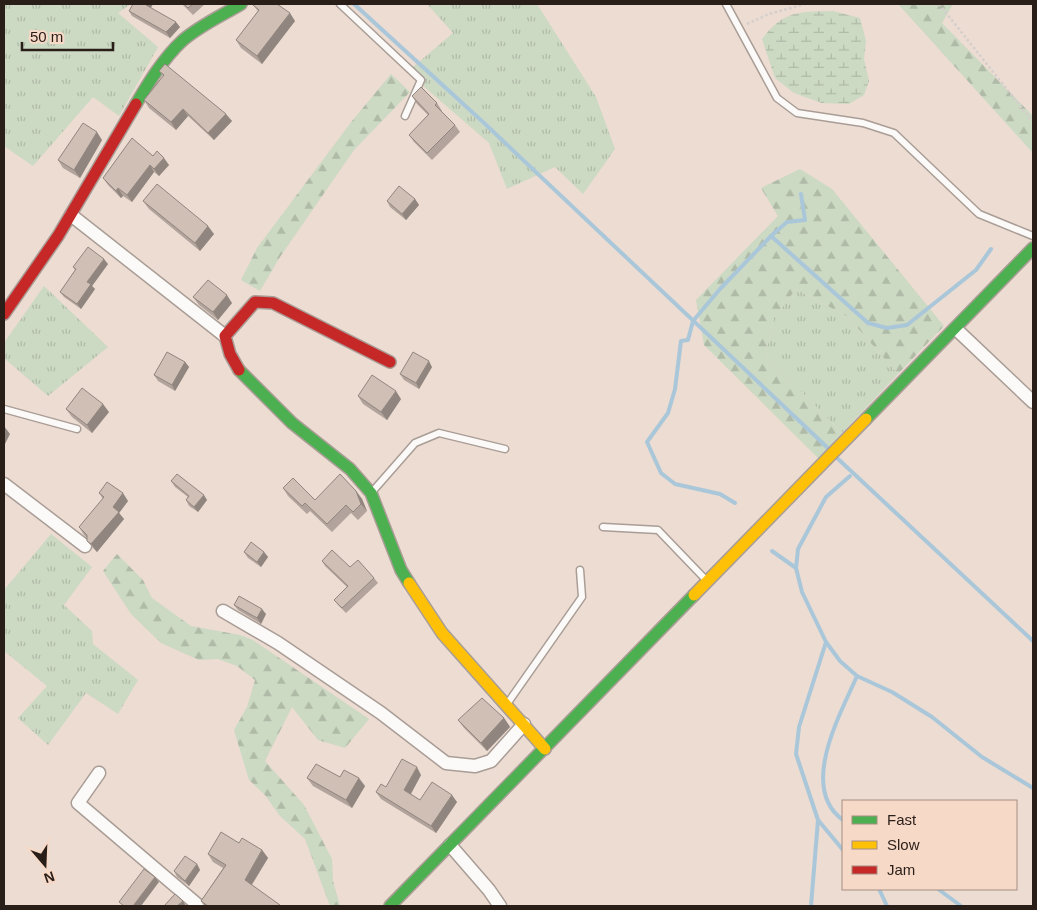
<svg xmlns="http://www.w3.org/2000/svg" width="1037" height="910" viewBox="0 0 1037 910" font-family="Arial,sans-serif">
<defs>
<pattern id="grass-tufts" width="24" height="20" patternUnits="userSpaceOnUse" patternTransform="scale(1.25)"><rect width="24" height="20" fill="#ccd9c3"/><path d="M3 7l-1-3M5 7V3M7 7l1-3M15 17l-1-3M17 17v-4M19 17l1-3" fill="none" stroke="#afbaa7"/></pattern>
<pattern id="forest-firs" width="22" height="20" patternUnits="userSpaceOnUse" patternTransform="scale(1.25)"><rect width="22" height="20" fill="#ccd9c3"/><path d="M5 1l3.5 6h-7zM16 11l3.5 6h-7z" fill="#afbaa7"/></pattern>
<pattern id="wetland-marsh" width="20" height="14" patternUnits="userSpaceOnUse" patternTransform="scale(1.25)"><rect width="20" height="14" fill="#ccd9c3"/><path d="M1 5h8M5 5V1M11 12h8M15 12V8" fill="none" stroke="#afbaa7"/></pattern>
</defs>
<rect width="100%" height="100%" fill="#ecdcd2"/>
<g fill="url(#grass-tufts)">
<path d="M 4,4 L 131,4 L 118,13 L 158,47 L 119,116 L 93,97 L 33,166 L 4,146 Z"/>
<path d="M 427,4 L 537,4 L 596,97 L 615,149 L 583,194 L 555,167 L 507,189 L 489,143 L 407,72 L 453,33 Z"/>
<path d="M 44,286 L 108,347 L 48,396 L 4,358 L 4,343 Z"/>
<path d="M 796,289 L 848,317 L 898,374 L 842,433 L 765,355 L 774,318 Z"/>
<path d="M 51,534 L 92,567 L 64,605 L 92,631 L 93,644 L 138,680 L 118,714 L 86,693 L 48,745 L 18,718 L 47,686 L 4,651 L 4,590 Z"/>
</g>
<g fill="url(#forest-firs)">
<path d="M 898,4 L 953,4 L 942,23 L 1033,116 L 1033,153 Z"/>
<path d="M 391,74 L 410,92 L 354,150 L 280,257 L 260,291 L 241,280 L 257,248 L 352,121 Z"/>
<path d="M 800,169 L 832,189 L 944,326 L 898,374 L 848,317 L 796,289 L 774,318 L 765,355 L 842,433 L 819,459 L 704,345 L 696,300 L 778,216 L 761,188 Z"/>
<path d="M 117,554 L 143,580 L 152,598 L 191,626 L 240,635 L 253,640 L 369,719 L 345,748 L 318,740 L 292,707 L 265,761 L 304,805 L 332,859 L 333,881 L 340,906 L 330,906 L 305,839 L 279,815 L 265,795 L 249,780 L 234,730 L 247,707 L 255,680 L 237,666 L 218,659 L 199,660 L 161,643 L 131,614 L 103,571 Z"/>
</g>
<path fill="url(#wetland-marsh)" d="M 833,11 L 860,18 L 866,41 L 864,59 L 869,81 L 864,95 L 849,104 L 822,103 L 794,93 L 775,78 L 762,39 C 784,10 799,12 833,11 Z"/>
<g fill="none" stroke-linecap="round" stroke-linejoin="round">
<g stroke="#aac7da" stroke-width="4">
<path d="M 354,4 L 483,122 L 830,450"/>
<path d="M 771,236 L 868,323 L 887,328 L 907,325 L 976,270 L 991,249"/>
<path d="M 836,457 L 1033,641"/>
<path d="M 850,476 L 826,497 L 798,549 L 796,568 L 802,592 L 826,642 L 840,661 L 857,676 L 892,692 L 932,717 L 982,757 L 1033,788"/>
<path d="M 735,503 L 720,494 L 675,484 L 661,473 L 647,442 L 668,413 L 675,389 L 681,341 L 688,340 L 693,321 L 720,289 L 771,236 L 787,222 L 805,220 L 801,194"/>
<path d="M 772,551 L 796,568"/>
<path d="M 826,642 L 799,727 L 796,754 L 818,820 L 843,850"/>
<path d="M 843,820 C 798,788 841,713 857,676"/>
<path d="M 879,889 L 887,906"/>
<path d="M 938,889 L 961,906"/>
<path d="M 811,906 L 818,820"/>
</g>
<defs>
<g id="lane">
<path d="M 340,4 L 421,80 L 405,116"/>
<path d="M 726,4 L 777,98 L 797,113 L 863,123 L 894,133 L 979,214 L 1033,236"/>
<path d="M 4,409 L 77,429"/>
<path d="M 372,492 L 415,443 L 439,433 L 505,449"/>
<path d="M 603,527 L 658,530 L 707,581"/>
<path d="M 507,704 L 582,597 L 580,570"/>
</g>
<g id="street">
<path d="M 71,215 L 225,336"/>
<path d="M 956,329 L 1033,402"/>
<path d="M 4,484 L 85,546"/>
<path d="M 223,611 L 278,643 L 381,713 L 446,763 L 475,766 L 491,761 L 524,724"/>
<path d="M 99,773 L 78,803 L 199,906"/>
<path d="M 450,845 L 489,890 L 500,906"/>
</g>
<g id="fast">
<path d="M 136,104 C 149,82 163,59 182,41 C 199,26 221,16 241,4"/>
<path d="M 239,370 L 292,423 L 350,469 L 371,493 L 401,570 L 409,583"/>
<path d="M 866,419 L 1033,248"/>
<path d="M 390,906 L 694,595"/>
</g>
<g id="slow">
<path d="M 409,583 L 442,633 L 545,749"/>
<path d="M 694,595 L 866,419"/>
</g>
<g id="jam">
<path d="M 4,314 L 58,236 L 136,104"/>
<path d="M 239,370 L 230,354 L 225,336 L 255,302 L 273,303 L 390,362"/>
</g>
</defs>
<use href="#lane" stroke="#a99d96" stroke-width="9"/>
<use href="#street" stroke="#a99d96" stroke-width="15"/>
<use href="#fast" stroke="#a99d96" stroke-width="14"/>
<use href="#slow" stroke="#a99d96" stroke-width="14"/>
<use href="#jam" stroke="#a99d96" stroke-width="14"/>
<g stroke="#d4cfcd" stroke-width="2.5" stroke-dasharray="2.5 2.5" stroke-linecap="butt">
<path d="M 939,4 L 1033,122"/>
<path d="M 747,24 L 769,14 L 805,4"/>
</g>
<use href="#lane" stroke="#fcfaf8" stroke-width="6"/>
<use href="#street" stroke="#fcfaf8" stroke-width="12"/>
<use href="#fast" stroke="#4caf50" stroke-width="11"/>
<use href="#slow" stroke="#ffc107" stroke-width="11"/>
<use href="#jam" stroke="#c62828" stroke-width="11"/>
</g>
<g fill="#b2a49c">
<path d="M 133,4 L 153,4 L 151,8 L 180,27 L 170,38 L 132,16 L 129,11 Z"/>
<path d="M 182,4 L 205,4 L 193,15 Z"/>
<path d="M 253,5 L 295,21 L 262,64 L 241,48 L 236,40 L 258,11 Z"/>
<path d="M 159,71 L 232,121 L 214,140 L 188,116 L 176,130 L 149,108 L 144,100 L 163,76 Z"/>
<path d="M 412,96 L 437,103 L 442,111 L 442,112 L 455,125 L 460,132 L 432,160 L 414,142 L 409,135 L 428,115 L 417,104 Z"/>
<path d="M 102,140 L 80,178 L 63,168 L 58,160 Z"/>
<path d="M 153,156 L 169,165 L 159,176 L 154,172 L 132,202 L 123,196 L 121,198 L 108,185 L 103,178 Z"/>
<path d="M 415,199 L 419,205 L 406,220 L 390,207 L 387,201 Z"/>
<path d="M 143,201 L 214,234 L 200,251 L 149,209 Z"/>
<path d="M 108,264 L 92,286 L 95,289 L 81,309 L 64,297 L 60,292 L 75,270 L 73,267 Z"/>
<path d="M 193,297 L 232,303 L 218,320 L 199,305 Z"/>
<path d="M 185,362 L 189,367 L 175,391 L 158,381 L 154,375 Z"/>
<path d="M 432,367 L 419,389 L 404,380 L 400,374 Z"/>
<path d="M 358,396 L 401,399 L 387,420 L 363,404 Z"/>
<path d="M 66,409 L 109,412 L 92,433 L 72,417 Z"/>
<path d="M 171,481 L 207,500 L 198,512 L 189,506 L 186,500 L 188,497 L 175,487 Z"/>
<path d="M 283,488 L 315,500 L 356,491 L 362,499 L 367,511 L 358,520 L 351,513 L 332,532 L 310,511 L 307,514 L 288,496 Z"/>
<path d="M 99,493 L 128,501 L 119,513 L 124,519 L 97,552 L 93,548 L 87,541 L 87,538 L 84,535 L 79,527 L 103,499 Z"/>
<path d="M 244,552 L 264,552 L 268,557 L 261,567 L 248,558 Z"/>
<path d="M 322,561 L 350,567 L 374,578 L 378,583 L 346,613 L 338,605 L 334,600 L 347,587 L 325,566 Z"/>
<path d="M 234,605 L 266,614 L 261,624 L 238,610 Z"/>
<path d="M 504,718 L 510,727 L 487,751 L 464,728 L 458,720 Z"/>
<path d="M 421,775 L 411,794 L 420,800 L 457,802 L 436,833 L 381,799 L 376,792 Z"/>
<path d="M 340,777 L 365,786 L 352,808 L 313,786 L 307,778 Z"/>
<path d="M 239,843 L 262,850 L 268,858 L 252,885 L 281,906 L 204,906 L 201,901 L 223,868 L 213,862 L 208,854 Z"/>
<path d="M 197,864 L 200,870 L 189,886 L 177,877 L 174,871 Z"/>
</g>
<g fill="#91867f">
<path d="M 146,4 L 153,4 L 149,10 L 146,5 Z"/>
<path d="M 290,13 L 295,21 L 262,64 L 257,56 Z"/>
<path d="M 176,22 L 180,27 L 170,38 L 166,32 Z"/>
<path d="M 183,109 L 188,116 L 176,130 L 171,122 Z"/>
<path d="M 226,114 L 232,121 L 214,140 L 208,133 Z"/>
<path d="M 97,132 L 102,140 L 80,178 L 74,170 Z"/>
<path d="M 164,158 L 169,165 L 159,176 L 154,169 Z"/>
<path d="M 150,165 L 154,172 L 132,202 L 127,195 Z"/>
<path d="M 118,188 L 123,196 L 121,198 L 116,191 Z"/>
<path d="M 415,199 L 419,205 L 406,220 L 402,214 Z"/>
<path d="M 208,226 L 214,234 L 200,251 L 195,243 Z"/>
<path d="M 104,259 L 108,264 L 92,286 L 95,289 L 81,309 L 77,304 L 87,282 Z"/>
<path d="M 227,295 L 232,303 L 218,320 L 213,312 Z"/>
<path d="M 429,361 L 432,367 L 419,389 L 416,383 Z"/>
<path d="M 185,362 L 189,367 L 175,391 L 172,385 Z"/>
<path d="M 396,391 L 401,399 L 387,420 L 381,412 Z"/>
<path d="M 103,404 L 109,412 L 92,433 L 87,425 Z"/>
<path d="M 4,426 L 10,434 L 4,446 Z"/>
<path d="M 356,491 L 362,499 L 367,511 L 361,504 Z"/>
<path d="M 123,493 L 128,501 L 119,513 L 124,519 L 97,552 L 91,544 L 113,507 Z"/>
<path d="M 204,495 L 207,500 L 198,512 L 194,507 Z"/>
<path d="M 264,552 L 268,557 L 261,567 L 257,562 Z"/>
<path d="M 262,609 L 266,614 L 261,624 L 257,618 Z"/>
<path d="M 504,718 L 510,727 L 487,751 L 481,743 Z"/>
<path d="M 417,767 L 421,775 L 409,797 L 404,790 Z"/>
<path d="M 359,778 L 365,786 L 352,808 L 346,800 Z"/>
<path d="M 452,795 L 457,802 L 436,833 L 431,826 Z"/>
<path d="M 262,850 L 268,858 L 250,887 L 245,880 Z"/>
<path d="M 197,864 L 200,870 L 189,886 L 185,881 Z"/>
<path d="M 155,877 L 159,882 L 141,906 L 133,906 Z"/>
<path d="M 183,901 L 186,906 L 177,906 Z"/>
</g>
<g fill="#cfbfb5" stroke="#91867f">
<path d="M 133,4 L 146,4 L 146,5 L 176,22 L 166,32 L 129,11 Z"/>
<path d="M 184,4 L 193,4 L 188,8 Z"/>
<path d="M 254,4 L 277,4 L 290,13 L 257,56 L 236,40 L 259,10 L 253,5 Z"/>
<path d="M 165,64 L 226,114 L 208,133 L 183,109 L 171,122 L 144,100 L 164,75 L 159,71 Z"/>
<path d="M 421,87 L 437,103 L 435,105 L 455,125 L 427,153 L 409,135 L 429,114 L 412,96 Z"/>
<path d="M 83,123 L 97,132 L 74,170 L 58,160 Z"/>
<path d="M 132,138 L 153,156 L 157,151 L 164,158 L 154,169 L 150,165 L 127,195 L 118,188 L 116,191 L 103,178 Z"/>
<path d="M 157,184 L 208,226 L 195,243 L 143,201 Z"/>
<path d="M 399,186 L 415,199 L 402,214 L 387,201 Z"/>
<path d="M 88,247 L 104,259 L 87,282 L 91,284 L 77,304 L 60,292 L 76,269 L 73,267 Z"/>
<path d="M 208,280 L 227,295 L 213,312 L 193,297 Z"/>
<path d="M 167,352 L 185,362 L 172,385 L 154,375 Z"/>
<path d="M 413,352 L 429,361 L 416,383 L 400,374 Z"/>
<path d="M 372,375 L 396,391 L 381,412 L 358,396 Z"/>
<path d="M 82,388 L 103,404 L 87,425 L 66,409 Z"/>
<path d="M 177,474 L 204,495 L 194,507 L 186,500 L 189,496 L 171,481 Z"/>
<path d="M 340,474 L 356,491 L 361,504 L 353,512 L 346,505 L 327,524 L 305,503 L 302,506 L 283,488 L 293,478 L 315,500 Z"/>
<path d="M 107,482 L 123,493 L 113,507 L 119,512 L 91,544 L 87,541 L 87,535 L 79,527 L 104,497 L 99,493 Z"/>
<path d="M 251,542 L 264,552 L 257,562 L 244,552 Z"/>
<path d="M 332,550 L 350,567 L 358,560 L 374,578 L 342,608 L 334,600 L 348,586 L 322,561 Z"/>
<path d="M 239,596 L 262,609 L 257,618 L 234,605 Z"/>
<path d="M 482,698 L 504,718 L 481,743 L 458,720 Z"/>
<path d="M 402,759 L 417,767 L 404,790 L 420,800 L 432,782 L 452,795 L 431,826 L 376,792 L 381,784 L 386,787 Z"/>
<path d="M 316,764 L 340,777 L 344,770 L 359,778 L 346,800 L 307,778 Z"/>
<path d="M 221,832 L 239,843 L 242,838 L 262,850 L 245,880 L 280,905 L 280,906 L 208,906 L 201,901 L 226,865 L 208,854 Z"/>
<path d="M 185,856 L 197,864 L 185,881 L 174,871 Z"/>
<path d="M 144,869 L 155,877 L 133,906 L 124,906 L 119,902 Z"/>
<path d="M 175,894 L 183,901 L 177,906 L 164,906 Z"/>
</g>
<rect width="1037" height="910" fill="none" stroke="#291e18" stroke-width="10"/>
<rect x="842" y="800" width="175" height="90" fill="#f7d9c7" stroke="#a58e81"/>
<rect x="852" y="816" width="25" height="8" fill="#4caf50" stroke="#a58e81"/>
<text x="887" y="825" font-size="15" fill="#291e18">Fast</text>
<rect x="852" y="841" width="25" height="8" fill="#ffc107" stroke="#a58e81"/>
<text x="887" y="850" font-size="15" fill="#291e18">Slow</text>
<rect x="852" y="866" width="25" height="8" fill="#c62828" stroke="#a58e81"/>
<text x="887" y="875" font-size="15" fill="#291e18">Jam</text>
<g transform="translate(45 865) rotate(161)" stroke="#f7d9c7" stroke-width="4" paint-order="stroke">
<path d="M0-4L9 19L0 12L-9 19Z" fill="#291e18"/>
<text y="-8" font-size="14" font-weight="bold" text-anchor="middle" fill="#291e18">N</text>
</g>
<path d="M22 42v8h91v-8" fill="none" stroke="#291e18" stroke-width="2.5"/>
<text x="30" y="42" font-size="15" fill="#291e18" stroke="#f7d9c7" stroke-width="4" paint-order="stroke">50 m</text>
</svg>
